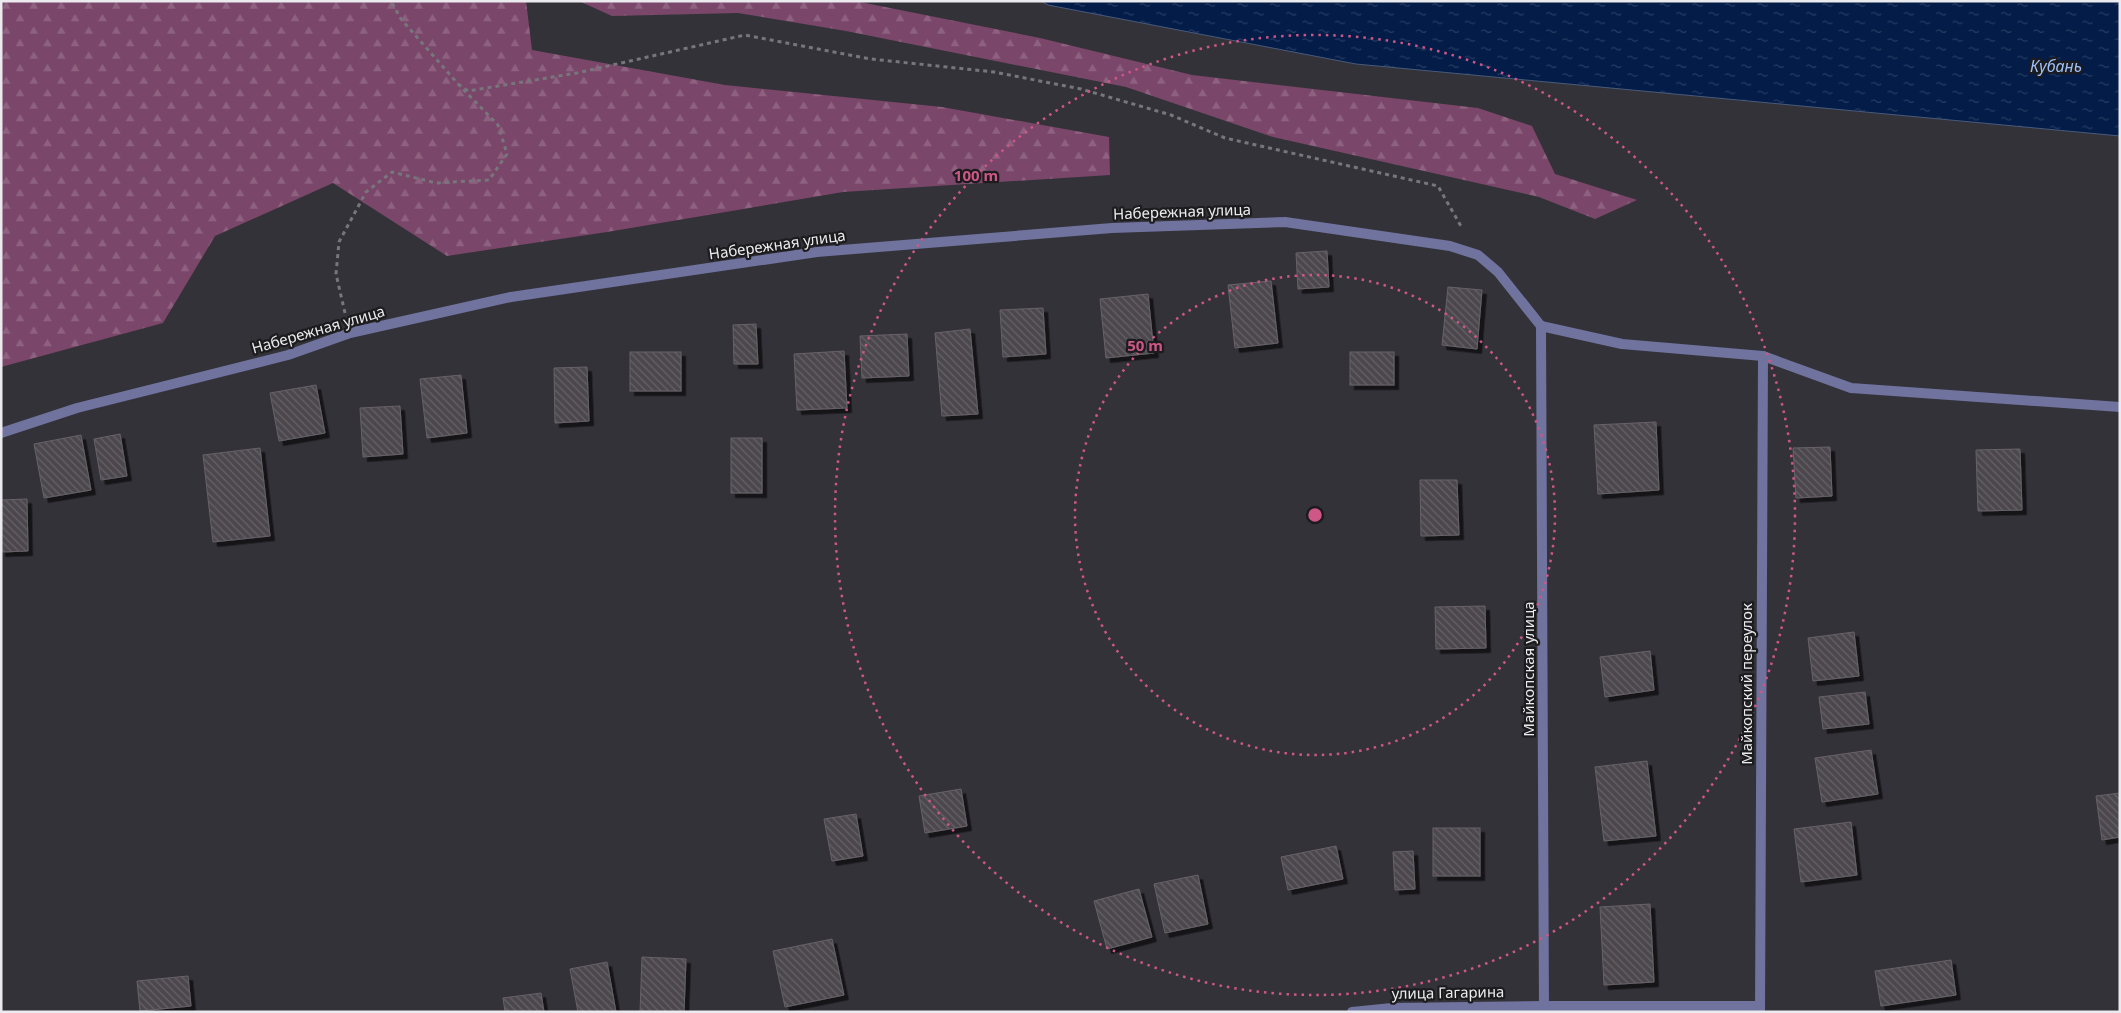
<svg xmlns="http://www.w3.org/2000/svg" width="2121" height="1013" viewBox="0 0 2121 1013" font-family="'Noto Sans',sans-serif">
<defs>
<pattern id="forest-firs" width="22" height="20" patternUnits="userSpaceOnUse" patternTransform="scale(1.25)"><rect width="22" height="20" fill="#7a4669"/><path d="M5 1l3.5 6h-7zM16 11l3.5 6h-7z" fill="#8d617f"/></pattern>
<pattern id="water-ripples" width="26" height="14" patternUnits="userSpaceOnUse" patternTransform="scale(1.25)"><rect width="26" height="14" fill="#031c48"/><path d="M2 4q2-2 4 0t4 0M15 11q2-2 4 0t4 0" fill="none" stroke="#283d63"/></pattern>
<pattern id="building-back-hatch" width="6" height="6" patternUnits="userSpaceOnUse" patternTransform="scale(1.25)"><rect width="6" height="6" fill="#4c474d"/><path d="M-1 5l2 2M0 0l6 6M5-1l2 2" fill="none" stroke="#666267"/></pattern>
<filter id="shadow"><feDropShadow dx="4.5" dy="4.5" stdDeviation="0" flood-color="#0009"/></filter>
</defs>
<rect width="100%" height="100%" fill="#343239"/>
<g fill="url(#forest-firs)">
<path d="M 1,1 L 526,1 L 532,50 L 725,85 L 942,107 L 1109,137 L 1110,175 L 843,192 L 607,232 L 447,256 L 333,183 L 215,236 L 163,323 L 1,367 Z"/>
<path d="M 579,1 L 855,1 L 1040,38 L 1192,75 L 1478,108 L 1532,126 L 1555,174 L 1637,200 L 1595,219 L 1539,197 L 1273,137 L 1126,87 L 846,31 L 738,13 L 612,16 Z"/>
</g>
<path fill="url(#water-ripples)" stroke="#495a7a" d="M 1041,1 L 2120,1 L 2120,136 L 1356,64 L 1048,5 Z"/>
<g fill="url(#building-back-hatch)" stroke="#676268" filter="url(#shadow)">
<path d="M 1327,251 L 1329,287 L 1298,289 L 1296,253 Z"/>
<path d="M 1271,281 L 1278,343 L 1235,348 L 1228,285 Z"/>
<path d="M 1448,287 L 1482,290 L 1477,349 L 1442,345 Z"/>
<path d="M 1148,294 L 1154,353 L 1106,358 L 1100,299 Z"/>
<path d="M 1043,308 L 1046,354 L 1003,357 L 1000,310 Z"/>
<path d="M 756,324 L 758,364 L 734,364 L 733,325 Z"/>
<path d="M 970,329 L 978,414 L 942,416 L 935,333 Z"/>
<path d="M 907,334 L 909,376 L 862,378 L 860,336 Z"/>
<path d="M 844,351 L 847,408 L 797,410 L 794,354 Z"/>
<rect x="630" y="352" width="51" height="39"/>
<rect x="1350" y="352" width="44" height="33"/>
<path d="M 587,367 L 589,421 L 555,423 L 554,368 Z"/>
<path d="M 461,375 L 467,433 L 427,438 L 420,379 Z"/>
<path d="M 316,385 L 325,433 L 279,441 L 270,393 Z"/>
<path d="M 400,406 L 403,454 L 363,457 L 360,408 Z"/>
<path d="M 1656,422 L 1659,490 L 1598,494 L 1594,425 Z"/>
<path d="M 120,434 L 127,476 L 101,480 L 94,439 Z"/>
<path d="M 81,435 L 91,490 L 44,498 L 34,444 Z"/>
<rect x="731" y="438" width="31" height="55"/>
<path d="M 1830,447 L 1832,496 L 1796,498 L 1793,448 Z"/>
<path d="M 260,448 L 270,536 L 213,542 L 203,455 Z"/>
<path d="M 2020,449 L 2022,510 L 1978,511 L 1976,450 Z"/>
<path d="M 1420,480 L 1457,480 L 1459,535 L 1421,536 Z"/>
<path d="M 27,499 L 28,551 L 1,552 L 1,500 Z"/>
<path d="M 1485,606 L 1486,648 L 1436,649 L 1435,607 Z"/>
<path d="M 1854,632 L 1859,676 L 1813,681 L 1808,638 Z"/>
<path d="M 1650,651 L 1654,690 L 1605,697 L 1600,657 Z"/>
<path d="M 1865,692 L 1869,724 L 1823,729 L 1819,697 Z"/>
<path d="M 1871,750 L 1878,794 L 1822,802 L 1815,758 Z"/>
<path d="M 1647,761 L 1656,836 L 1604,841 L 1595,767 Z"/>
<path d="M 961,789 L 967,826 L 925,833 L 919,796 Z"/>
<path d="M 2120,793 L 2120,837 L 2102,840 L 2096,796 Z"/>
<path d="M 856,814 L 863,856 L 832,861 L 824,819 Z"/>
<path d="M 1851,822 L 1857,875 L 1801,882 L 1794,829 Z"/>
<rect x="1433" y="828" width="47" height="48"/>
<path d="M 1336,846 L 1343,879 L 1288,890 L 1281,857 Z"/>
<path d="M 1413,851 L 1415,889 L 1395,890 L 1393,852 Z"/>
<path d="M 1198,875 L 1208,924 L 1165,933 L 1154,884 Z"/>
<path d="M 1139,889 L 1152,937 L 1107,949 L 1094,901 Z"/>
<path d="M 1650,904 L 1654,982 L 1604,985 L 1600,907 Z"/>
<path d="M 832,939 L 844,995 L 785,1007 L 773,951 Z"/>
<path d="M 642,957 L 686,959 L 684,1012 L 640,1012 Z"/>
<path d="M 1951,960 L 1956,995 L 1881,1006 L 1875,971 Z"/>
<path d="M 607,962 L 616,1012 L 578,1012 L 570,969 Z"/>
<path d="M 188,976 L 191,1006 L 140,1011 L 137,981 Z"/>
<path d="M 541,993 L 544,1012 L 505,1012 L 503,998 Z"/>
</g>
<g fill="none" stroke-linecap="round" stroke-linejoin="round">
<g stroke="#77767c" stroke-width="3" stroke-dasharray="4 4" stroke-linecap="butt">
<path d="M 458,84 L 468,91 L 577,73 L 745,35 L 871,59 L 994,72 L 1081,89 L 1171,115 L 1225,138 L 1438,186 L 1462,228"/>
<path d="M 345,313 L 336,274 L 339,242 L 366,192 L 392,172 L 436,183 L 489,180 L 507,154 L 498,125 L 458,84 L 401,19 L 391,1"/>
</g>
<path stroke="#6f739e" stroke-width="10" d="M 1544,1006 L 1759,1006"/>
<g stroke="#6f739e" stroke-width="10">
<path d="M 1541,326 L 1544,1012"/>
<path d="M 1541,326 L 1622,344 L 1763,356 L 1851,388 L 2120,407"/>
<path d="M 1,433 L 77,408 L 288,355 L 350,333 L 511,297 L 817,252 L 1112,228 L 1285,222 L 1450,246 L 1478,255 L 1498,272 L 1541,326"/>
<path d="M 1352,1012 L 1392,1008 L 1544,1006"/>
<path d="M 1760,1012 L 1763,356"/>
</g>
</g>
<g fill="none" stroke="#ce5787" stroke-width="2.5" stroke-dasharray="2.5 5">
<circle cx="1315" cy="515" r="240"/>
<circle cx="1315" cy="515" r="480"/>
</g>
<g text-anchor="middle" dominant-baseline="central" stroke-width="4.5" stroke-linejoin="round" paint-order="stroke">
<g font-size="15" fill="#ebeaee" stroke="#1c1b1d">
<text transform="translate(1182 211) rotate(-2)">Набережная улица</text>
<text transform="translate(777 244) rotate(-8)">Набережная улица</text>
<text transform="translate(318 329) rotate(-16)">Набережная улица</text>
<text transform="translate(1528 669) rotate(-90)">Майкопская улица</text>
<text transform="translate(1746 684) rotate(-90)">Майкопский переулок</text>
<text transform="translate(1448 992) rotate(-1)">улица Гагарина</text>
</g>
<g font-size="16" font-style="italic" fill="#9cc1fd" stroke="#1c1b1d">
<text x="2056" y="66">Кубань</text>
</g>
</g>
<circle cx="1315" cy="515" r="8" fill="#ce5787" stroke="#1c1b1d" stroke-width="2.5"/>
<g font-size="15" text-anchor="middle" font-weight="bold" fill="#ce5787" stroke="#1c1b1d" stroke-width="4.5" stroke-linejoin="round" paint-order="stroke">
<text x="976" y="181">100 m</text>
<text x="1145" y="351">50 m</text>
</g>
<rect width="2121" height="1013" fill="none" stroke="#ebeaee" stroke-width="5"/>
</svg>
